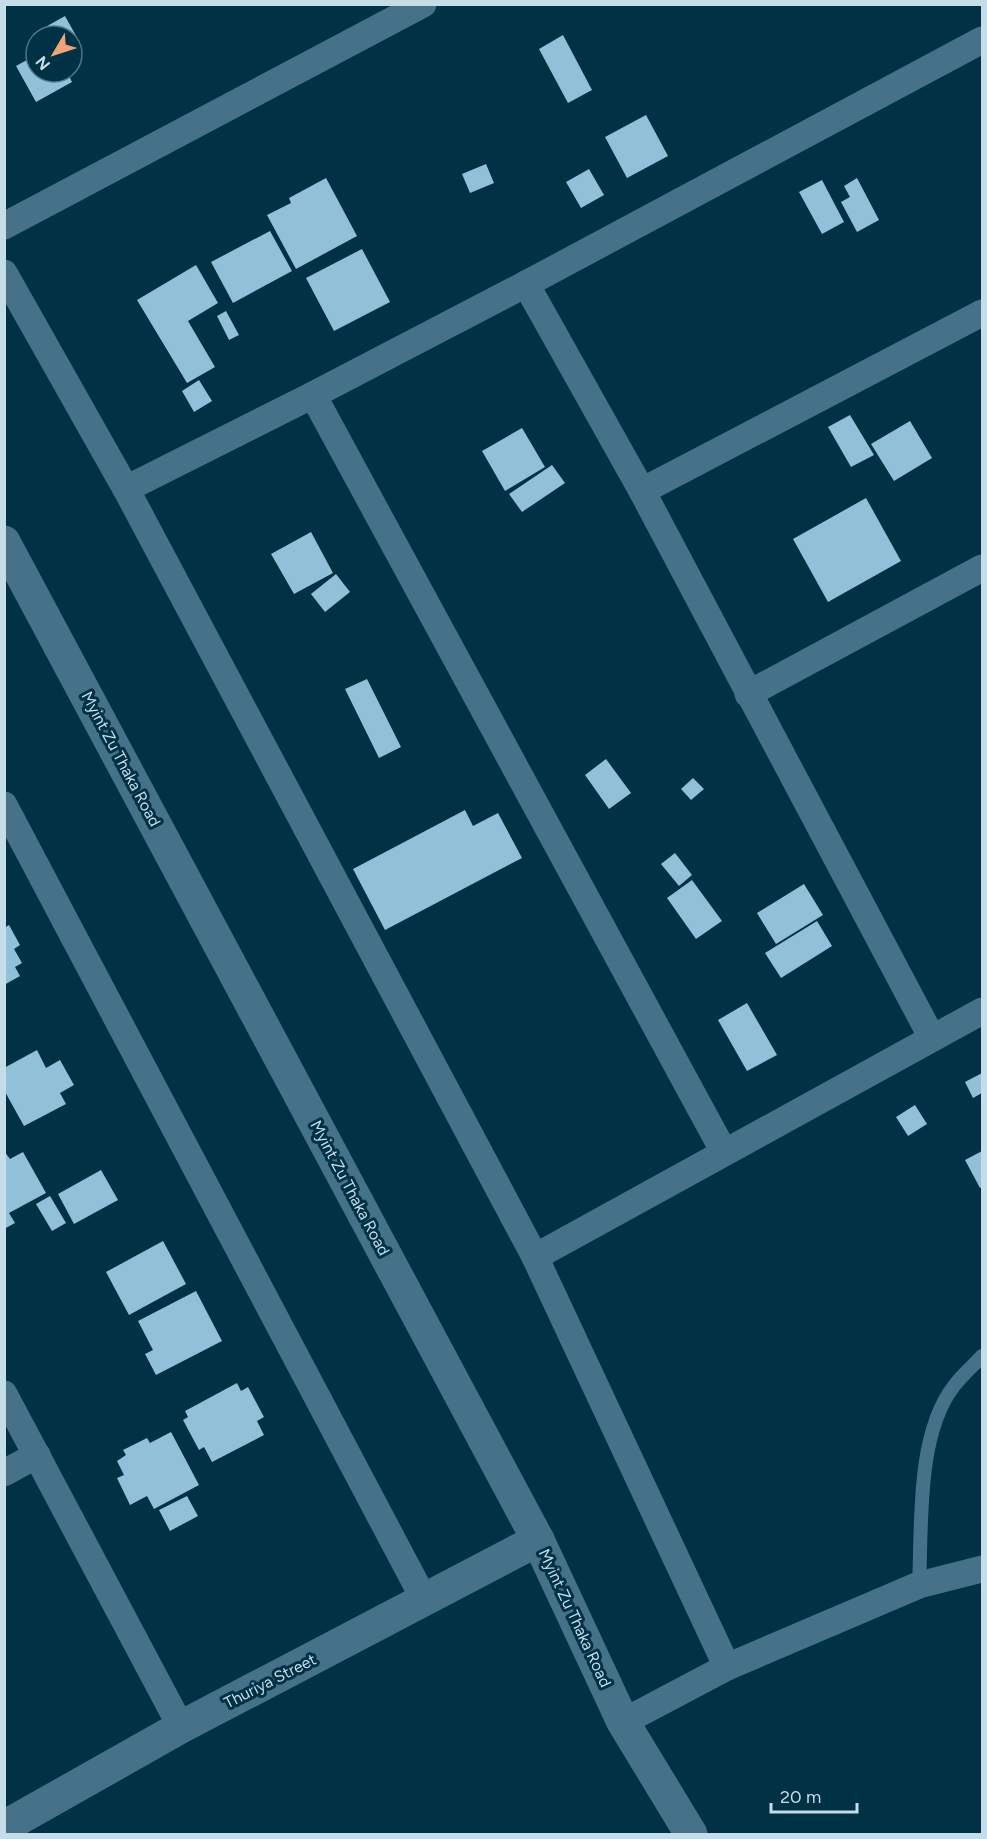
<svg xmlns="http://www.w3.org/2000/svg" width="987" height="1839" viewBox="0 0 987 1839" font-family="Figtree,sans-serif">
<rect width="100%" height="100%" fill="#003145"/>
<g fill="#91c0d9">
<path d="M 65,16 L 80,43 L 72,48 L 72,36 L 36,36 L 36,40 L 33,34 Z"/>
<path d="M 563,35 L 592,90 L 568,103 L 539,49 Z"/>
<path d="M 34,56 L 36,72 L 67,72 L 72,82 L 36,102 L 16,66 Z"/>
<path d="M 646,115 L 668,156 L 627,178 L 605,137 Z"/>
<path d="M 486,164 L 494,183 L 470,193 L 462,174 Z"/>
<path d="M 589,169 L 604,195 L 581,208 L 566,182 Z"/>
<path d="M 326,178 L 357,236 L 296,269 L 267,215 L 291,203 L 289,198 Z"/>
<path d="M 857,178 L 879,220 L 857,232 L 841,202 L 850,197 L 844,186 Z"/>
<path d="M 822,180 L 844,222 L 822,234 L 799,192 Z"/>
<path d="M 270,231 L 292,271 L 233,303 L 211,262 Z"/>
<path d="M 362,249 L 390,302 L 334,331 L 306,278 Z"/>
<path d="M 196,265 L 218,303 L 188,321 L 215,367 L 187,383 L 137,300 Z"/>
<path d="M 226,311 L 239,335 L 229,340 L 217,316 Z"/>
<path d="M 199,380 L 212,401 L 194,412 L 182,391 Z"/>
<path d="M 850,415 L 874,455 L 851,467 L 828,427 Z"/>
<path d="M 910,421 L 932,458 L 894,481 L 871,444 Z"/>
<path d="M 522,428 L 545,467 L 505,491 L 482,451 Z"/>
<path d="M 552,465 L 565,483 L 522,512 L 509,494 Z"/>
<path d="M 866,498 L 901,561 L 828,602 L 793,539 Z"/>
<path d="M 311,532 L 333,573 L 294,594 L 271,554 Z"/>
<path d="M 336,574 L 350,592 L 325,612 L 311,594 Z"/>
<path d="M 367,679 L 401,747 L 379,758 L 345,689 Z"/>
<path d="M 606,759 L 631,793 L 609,809 L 585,775 Z"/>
<path d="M 693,778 L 704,789 L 691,800 L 681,789 Z"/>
<path d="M 465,810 L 473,826 L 498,813 L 522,858 L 385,930 L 353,869 Z"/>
<path d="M 675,853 L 692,875 L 679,886 L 661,864 Z"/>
<path d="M 692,880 L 722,921 L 696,939 L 667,898 Z"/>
<path d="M 804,884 L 823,915 L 776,944 L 757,913 Z"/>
<path d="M 817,921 L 832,946 L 781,978 L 765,953 Z"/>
<path d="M 9,925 L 20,945 L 14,949 L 22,963 L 15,967 L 20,976 L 4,985 L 4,928 Z"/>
<path d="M 747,1003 L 777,1055 L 747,1071 L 718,1020 Z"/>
<path d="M 37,1050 L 46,1068 L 60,1060 L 74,1085 L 60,1093 L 66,1104 L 24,1126 L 4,1090 L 4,1068 Z"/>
<path d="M 982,1073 L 982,1093 L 973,1098 L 965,1082 Z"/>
<path d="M 915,1105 L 927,1124 L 908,1136 L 896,1117 Z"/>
<path d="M 4,1151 L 10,1159 L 23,1152 L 46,1193 L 9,1213 L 15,1223 L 4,1229 Z"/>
<path d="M 982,1151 L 982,1187 L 980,1188 L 965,1160 Z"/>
<path d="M 101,1170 L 118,1200 L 74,1224 L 58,1194 Z"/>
<path d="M 50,1196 L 66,1223 L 52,1231 L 36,1204 Z"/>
<path d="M 163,1241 L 186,1284 L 129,1315 L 106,1272 Z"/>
<path d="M 196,1291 L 222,1341 L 156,1375 L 145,1354 L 153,1350 L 138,1321 Z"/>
<path d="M 237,1383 L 241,1391 L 248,1387 L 264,1417 L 257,1421 L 264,1435 L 212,1462 L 204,1447 L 199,1450 L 183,1420 L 188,1417 L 185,1411 Z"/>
<path d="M 171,1432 L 199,1485 L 154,1509 L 147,1496 L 130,1505 L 117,1478 L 124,1475 L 117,1461 L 126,1455 L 123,1450 L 147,1438 L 150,1443 Z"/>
<path d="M 187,1496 L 198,1516 L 170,1531 L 159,1510 Z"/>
</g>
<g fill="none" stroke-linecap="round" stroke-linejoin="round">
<path stroke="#457288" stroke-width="14" d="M 919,1585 C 922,1527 916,1434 954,1386 C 962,1375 973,1366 982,1356"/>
<g stroke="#457288" stroke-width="27">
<path d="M 4,226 L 423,4"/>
<path d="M 4,273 L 126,489 L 535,1257 L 982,1011"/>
<path d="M 526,284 L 982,40"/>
<path d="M 313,395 L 526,284 L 642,491 L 932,1038"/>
<path d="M 126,489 L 313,395 L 724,1152"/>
<path d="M 642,491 L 982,313"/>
<path d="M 748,694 L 982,568"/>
<path d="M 4,805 L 425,1601"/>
<path d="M 535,1257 L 727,1667"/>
<path d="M 4,1394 L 181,1727"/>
<path d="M 4,1473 L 37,1455"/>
<path d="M 623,1722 L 727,1667 L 919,1585 L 982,1569"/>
</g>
<g stroke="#457288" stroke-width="33">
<path d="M 4,542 L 538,1540 L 623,1722 L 691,1834"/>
<path d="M 4,1827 L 181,1727 L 538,1540"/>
</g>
</g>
<g text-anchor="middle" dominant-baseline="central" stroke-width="6" stroke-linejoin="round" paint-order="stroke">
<g font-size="16" fill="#c5dce9" stroke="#003145">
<text transform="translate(121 759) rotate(62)">Myint Zu Thaka Road</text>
<text transform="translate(350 1188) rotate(62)">Myint Zu Thaka Road</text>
<text transform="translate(575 1618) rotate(65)">Myint Zu Thaka Road</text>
<text transform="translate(270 1681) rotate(-27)">Thuriya Street</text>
</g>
</g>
<rect width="987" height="1839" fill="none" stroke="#c5dce9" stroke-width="12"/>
<g transform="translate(54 54) rotate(231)"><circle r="28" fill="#003145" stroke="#4f7587" stroke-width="1.5"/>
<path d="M0-4.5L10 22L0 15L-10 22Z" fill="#efa376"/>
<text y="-9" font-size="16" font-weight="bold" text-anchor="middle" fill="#c5dce9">N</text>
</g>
<path d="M771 1803v9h86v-9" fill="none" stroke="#c5dce9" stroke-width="3"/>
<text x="780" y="1803" font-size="18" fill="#c5dce9" stroke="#003145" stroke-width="4.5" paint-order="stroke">20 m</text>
</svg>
